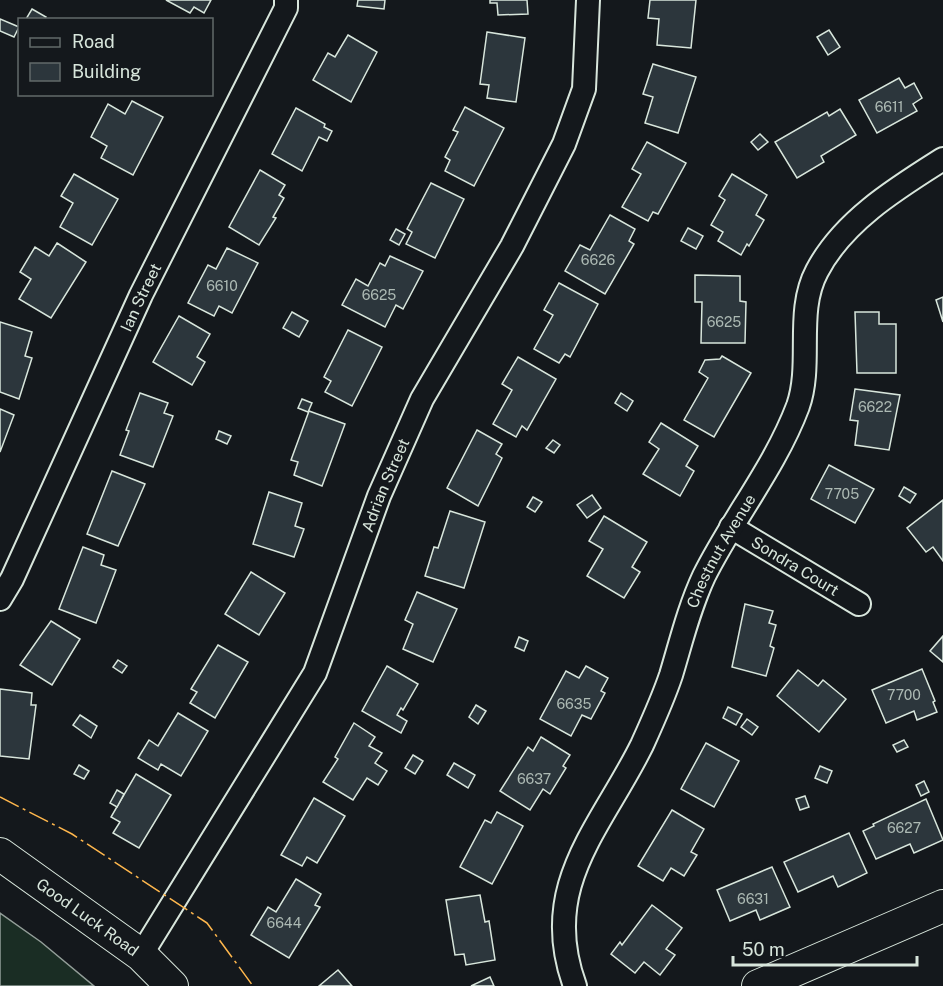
<svg xmlns="http://www.w3.org/2000/svg" width="943" height="986" viewBox="0 0 943 986" font-family="'Public Sans',sans-serif">
<rect width="100%" height="100%" fill="#14181c"/>
<path fill="#1a2d24" stroke="#939e99" stroke-width="1.5" d="M 0,913 L 41,942 L 94,986 L 0,986 Z"/>
<g fill="#2c363c" stroke="#d8e6dc" stroke-width="1.5">
<path d="M 166,0 L 211,0 L 204,13 L 194,7 L 190,13 Z"/>
<path d="M 358,0 L 385,0 L 384,9 L 357,6 Z"/>
<path d="M 490,0 L 527,0 L 528,14 L 498,15 L 497,3 L 490,3 Z"/>
<path d="M 650,0 L 696,0 L 691,48 L 657,45 L 659,19 L 648,18 Z"/>
<path d="M 32,9 L 46,17 L 44,20 L 26,19 Z"/>
<path d="M 0,19 L 19,27 L 14,37 L 0,31 Z"/>
<path d="M 829,30 L 840,47 L 828,55 L 817,37 Z"/>
<path d="M 487,32 L 525,38 L 516,102 L 487,98 L 489,85 L 480,84 Z"/>
<path d="M 348,35 L 377,52 L 351,102 L 313,80 L 328,53 L 335,57 Z"/>
<path d="M 653,64 L 696,77 L 678,133 L 645,123 L 653,97 L 643,94 Z"/>
<path d="M 899,78 L 905,88 L 914,83 L 922,98 L 913,104 L 917,111 L 877,133 L 859,100 Z"/>
<path d="M 132,101 L 163,117 L 133,175 L 101,158 L 107,146 L 91,137 L 108,104 L 125,114 Z"/>
<path d="M 465,107 L 504,128 L 474,186 L 445,171 L 450,160 L 445,157 L 458,132 L 453,130 Z"/>
<path d="M 296,108 L 325,124 L 324,127 L 332,131 L 327,141 L 319,137 L 302,171 L 272,154 Z"/>
<path d="M 840,109 L 856,135 L 821,156 L 824,162 L 797,178 L 775,142 L 827,112 L 829,116 Z"/>
<path d="M 760,134 L 768,142 L 758,150 L 751,142 Z"/>
<path d="M 647,142 L 686,163 L 658,214 L 653,212 L 648,221 L 622,207 L 641,174 L 632,169 Z"/>
<path d="M 260,170 L 285,185 L 279,195 L 284,198 L 273,217 L 276,218 L 259,245 L 229,227 Z"/>
<path d="M 74,174 L 118,199 L 92,245 L 60,227 L 73,203 L 61,196 Z"/>
<path d="M 732,174 L 767,195 L 756,215 L 764,220 L 749,246 L 747,244 L 741,255 L 718,241 L 723,232 L 711,225 L 725,200 L 719,196 Z"/>
<path d="M 431,183 L 464,199 L 435,258 L 406,244 L 412,232 L 407,229 Z"/>
<path d="M 610,215 L 635,229 L 629,241 L 634,244 L 605,294 L 565,271 L 580,245 L 590,250 Z"/>
<path d="M 688,228 L 703,236 L 696,249 L 681,241 Z"/>
<path d="M 396,229 L 405,234 L 399,245 L 390,240 Z"/>
<path d="M 57,243 L 86,262 L 51,318 L 19,299 L 31,279 L 20,272 L 35,247 L 49,256 Z"/>
<path d="M 227,248 L 258,263 L 232,313 L 219,306 L 214,316 L 188,303 L 208,265 L 216,269 Z"/>
<path d="M 390,256 L 423,271 L 403,309 L 396,305 L 385,327 L 342,305 L 356,279 L 368,286 L 380,263 L 385,266 Z"/>
<path d="M 695,275 L 740,276 L 740,301 L 746,302 L 745,343 L 701,343 L 702,302 L 695,302 Z"/>
<path d="M 559,283 L 598,304 L 570,357 L 565,354 L 559,363 L 534,349 L 553,315 L 544,310 Z"/>
<path d="M 943,297 L 943,322 L 936,300 Z"/>
<path d="M 292,312 L 308,321 L 299,337 L 283,328 Z"/>
<path d="M 855,312 L 879,312 L 879,324 L 896,324 L 896,373 L 857,373 Z"/>
<path d="M 179,316 L 210,334 L 197,357 L 205,362 L 192,385 L 153,362 Z"/>
<path d="M 0,322 L 32,332 L 25,356 L 32,358 L 19,399 L 0,392 Z"/>
<path d="M 348,330 L 382,347 L 352,406 L 325,392 L 331,381 L 324,377 Z"/>
<path d="M 722,356 L 751,373 L 714,437 L 684,420 L 708,378 L 699,372 L 705,360 L 720,359 Z"/>
<path d="M 518,357 L 556,379 L 527,430 L 522,426 L 516,437 L 493,424 L 512,390 L 502,384 Z"/>
<path d="M 855,389 L 900,395 L 889,450 L 855,445 L 858,421 L 850,420 Z"/>
<path d="M 140,393 L 168,403 L 164,413 L 173,416 L 153,467 L 120,455 L 129,431 L 126,430 Z"/>
<path d="M 621,393 L 633,401 L 627,411 L 615,403 Z"/>
<path d="M 302,399 L 312,403 L 308,412 L 298,408 Z"/>
<path d="M 0,409 L 14,415 L 0,452 Z"/>
<path d="M 309,411 L 345,424 L 322,486 L 294,475 L 298,462 L 291,460 Z"/>
<path d="M 661,423 L 698,446 L 686,466 L 694,471 L 680,496 L 643,474 L 659,449 L 649,442 Z"/>
<path d="M 477,430 L 502,444 L 496,454 L 502,458 L 478,506 L 447,488 Z"/>
<path d="M 219,431 L 231,436 L 227,444 L 216,439 Z"/>
<path d="M 553,440 L 560,445 L 554,453 L 546,448 Z"/>
<path d="M 829,465 L 874,489 L 855,523 L 811,499 Z"/>
<path d="M 112,471 L 145,484 L 118,546 L 87,534 Z"/>
<path d="M 904,487 L 916,494 L 910,503 L 899,496 Z"/>
<path d="M 269,492 L 302,503 L 295,526 L 304,529 L 294,557 L 253,544 Z"/>
<path d="M 592,495 L 601,508 L 587,518 L 577,505 Z"/>
<path d="M 533,497 L 542,502 L 535,512 L 527,507 Z"/>
<path d="M 943,500 L 943,561 L 933,547 L 926,552 L 907,528 Z"/>
<path d="M 450,511 L 485,522 L 464,588 L 425,576 L 434,547 L 438,548 Z"/>
<path d="M 604,516 L 647,542 L 632,567 L 640,572 L 624,598 L 587,576 L 603,549 L 589,541 Z"/>
<path d="M 83,547 L 104,555 L 101,565 L 116,570 L 96,623 L 59,609 Z"/>
<path d="M 251,572 L 285,593 L 259,635 L 225,614 Z"/>
<path d="M 417,592 L 457,609 L 433,662 L 403,649 L 413,624 L 405,620 Z"/>
<path d="M 745,604 L 773,611 L 769,623 L 776,625 L 770,646 L 774,648 L 766,676 L 732,667 Z"/>
<path d="M 51,621 L 80,639 L 52,685 L 20,665 Z"/>
<path d="M 943,636 L 943,662 L 930,651 Z"/>
<path d="M 519,637 L 528,641 L 524,651 L 515,647 Z"/>
<path d="M 218,645 L 248,662 L 215,718 L 190,703 L 197,692 L 191,689 Z"/>
<path d="M 118,660 L 127,666 L 122,673 L 113,667 Z"/>
<path d="M 387,666 L 418,684 L 403,710 L 401,708 L 397,715 L 407,721 L 401,733 L 362,711 Z"/>
<path d="M 586,666 L 608,678 L 601,691 L 605,693 L 591,719 L 582,715 L 571,736 L 540,719 L 566,671 L 579,678 Z"/>
<path d="M 922,669 L 935,701 L 933,702 L 937,712 L 917,720 L 914,711 L 886,723 L 872,690 Z"/>
<path d="M 798,670 L 818,686 L 823,680 L 846,699 L 819,732 L 777,696 Z"/>
<path d="M 0,689 L 32,693 L 31,705 L 36,705 L 29,759 L 0,756 Z"/>
<path d="M 476,705 L 486,711 L 478,724 L 469,717 Z"/>
<path d="M 728,707 L 742,714 L 736,725 L 723,718 Z"/>
<path d="M 178,713 L 208,731 L 181,776 L 161,764 L 158,770 L 138,758 L 149,740 L 158,746 Z"/>
<path d="M 80,715 L 97,726 L 91,738 L 73,725 Z"/>
<path d="M 747,719 L 758,727 L 752,735 L 741,727 Z"/>
<path d="M 354,723 L 375,737 L 369,746 L 382,753 L 375,763 L 387,771 L 378,785 L 367,778 L 353,800 L 323,782 L 338,759 L 335,757 Z"/>
<path d="M 541,737 L 570,755 L 563,766 L 566,768 L 550,794 L 543,789 L 530,810 L 500,791 L 528,747 L 533,751 Z"/>
<path d="M 904,740 L 908,747 L 897,752 L 893,745 Z"/>
<path d="M 706,743 L 739,761 L 714,807 L 681,789 Z"/>
<path d="M 413,755 L 423,761 L 415,774 L 405,768 Z"/>
<path d="M 454,763 L 475,775 L 468,788 L 447,775 Z"/>
<path d="M 79,765 L 89,771 L 84,779 L 74,774 Z"/>
<path d="M 820,766 L 832,771 L 827,783 L 815,778 Z"/>
<path d="M 136,774 L 171,795 L 139,848 L 113,833 L 120,822 L 111,817 Z"/>
<path d="M 924,781 L 929,792 L 921,796 L 916,785 Z"/>
<path d="M 117,790 L 124,794 L 117,807 L 110,803 Z"/>
<path d="M 805,796 L 809,807 L 800,810 L 796,799 Z"/>
<path d="M 314,798 L 345,816 L 317,863 L 307,857 L 302,866 L 281,855 Z"/>
<path d="M 926,799 L 943,840 L 914,853 L 910,844 L 876,859 L 863,831 L 874,826 L 873,824 Z"/>
<path d="M 672,810 L 704,829 L 691,852 L 697,855 L 684,876 L 671,868 L 663,881 L 638,866 Z"/>
<path d="M 497,812 L 523,826 L 492,884 L 460,867 L 485,820 L 491,823 Z"/>
<path d="M 849,833 L 867,873 L 838,887 L 833,876 L 798,892 L 784,862 Z"/>
<path d="M 772,867 L 790,907 L 760,920 L 756,910 L 730,921 L 717,890 Z"/>
<path d="M 296,879 L 321,894 L 315,905 L 320,907 L 289,958 L 251,935 L 268,907 L 276,912 Z"/>
<path d="M 480,895 L 485,922 L 489,921 L 495,960 L 466,965 L 464,954 L 455,955 L 446,900 Z"/>
<path d="M 652,905 L 682,928 L 666,949 L 675,955 L 660,975 L 644,962 L 635,973 L 611,954 L 620,942 L 622,945 Z"/>
<path d="M 338,970 L 352,986 L 319,986 Z"/>
<path d="M 490,977 L 494,986 L 471,986 Z"/>
</g>
<g fill="none" stroke-linecap="round" stroke-linejoin="round">
<defs>
<g id="street">
<path id="s1" d="M 731,527 L 859,604"/>
<path id="s2" d="M 0,599 L 12,579 L 141,295 L 286,8 L 286,0"/>
<path id="s3" d="M 141,955 L 315,673 L 379,496 L 422,399 L 512,246 L 564,144 L 584,89 L 588,0"/>
<path id="s4" d="M 575,986 C 538,886 601,828 642,745 C 652,723 663,699 671,675 C 681,642 689,608 704,576 C 733,518 775,467 798,406 C 813,363 795,312 817,271 C 843,221 897,188 943,159"/>
</g>
<g id="secondary">
<path id="s5" d="M 0,854 L 141,955 L 172,986"/>
<path d="M 758,986 L 943,906"/>
</g>
</defs>
<use href="#street" stroke="#d8e6dc" stroke-width="26"/>
<use href="#secondary" stroke="#d8e6dc" stroke-width="34"/>
<use href="#street" stroke="#14181c" stroke-width="22"/>
<use href="#secondary" stroke="#14181c" stroke-width="32"/>
<path stroke="#ffb74d" stroke-width="1.5" stroke-dasharray="21 4.5 3 4.5" stroke-linecap="butt" d="M 0,797 L 72,834 L 207,923 L 253,986"/>
</g>
<g text-anchor="middle" dominant-baseline="central" stroke-width="4.5" stroke-linejoin="round" paint-order="stroke">
<g font-size="14" fill="#adbab4">
<text x="889" y="107">6611</text>
<text x="598" y="260">6626</text>
<text x="222" y="286">6610</text>
<text x="379" y="295">6625</text>
<text x="724" y="322">6625</text>
<text x="875" y="407">6622</text>
<text x="842" y="494">7705</text>
<text x="904" y="695">7700</text>
<text x="574" y="704">6635</text>
<text x="534" y="779">6637</text>
<text x="904" y="828">6627</text>
<text x="753" y="899">6631</text>
<text x="284" y="923">6644</text>
</g>
<g font-size="16" fill="#d8e6dc" stroke="#14181c">
<text stroke="none"><textPath href="#s2" startOffset="333">Ian Street</textPath></text>
<text stroke="none"><textPath href="#s3" startOffset="532">Adrian Street</textPath></text>
<text stroke="none"><textPath href="#s4" startOffset="471">Chestnut Avenue</textPath></text>
<text stroke="none"><textPath href="#s1" startOffset="75">Sondra Court</textPath></text>
<text stroke="none"><textPath href="#s5" startOffset="108">Good Luck Road</textPath></text>
</g>
</g>
<rect x="18" y="18" width="195" height="78" fill="#14181c" stroke="#626a69" stroke-width="1.5"/>
<rect x="30" y="38" width="30" height="9" fill="#14181c" stroke="#626a69" stroke-width="1.5"/>
<text x="72" y="48" font-size="18" fill="#d8e6dc">Road</text>
<rect x="30" y="63" width="30" height="18" fill="#2c363c" stroke="#626a69" stroke-width="1.5"/>
<text x="72" y="78" font-size="18" fill="#d8e6dc">Building</text>
<path d="M733 956v9h184v-9" fill="none" stroke="#d8e6dc" stroke-width="3"/>
<text x="742" y="956" font-size="18" fill="#d8e6dc" stroke="#14181c" stroke-width="4.5" paint-order="stroke">50 m</text>
</svg>
